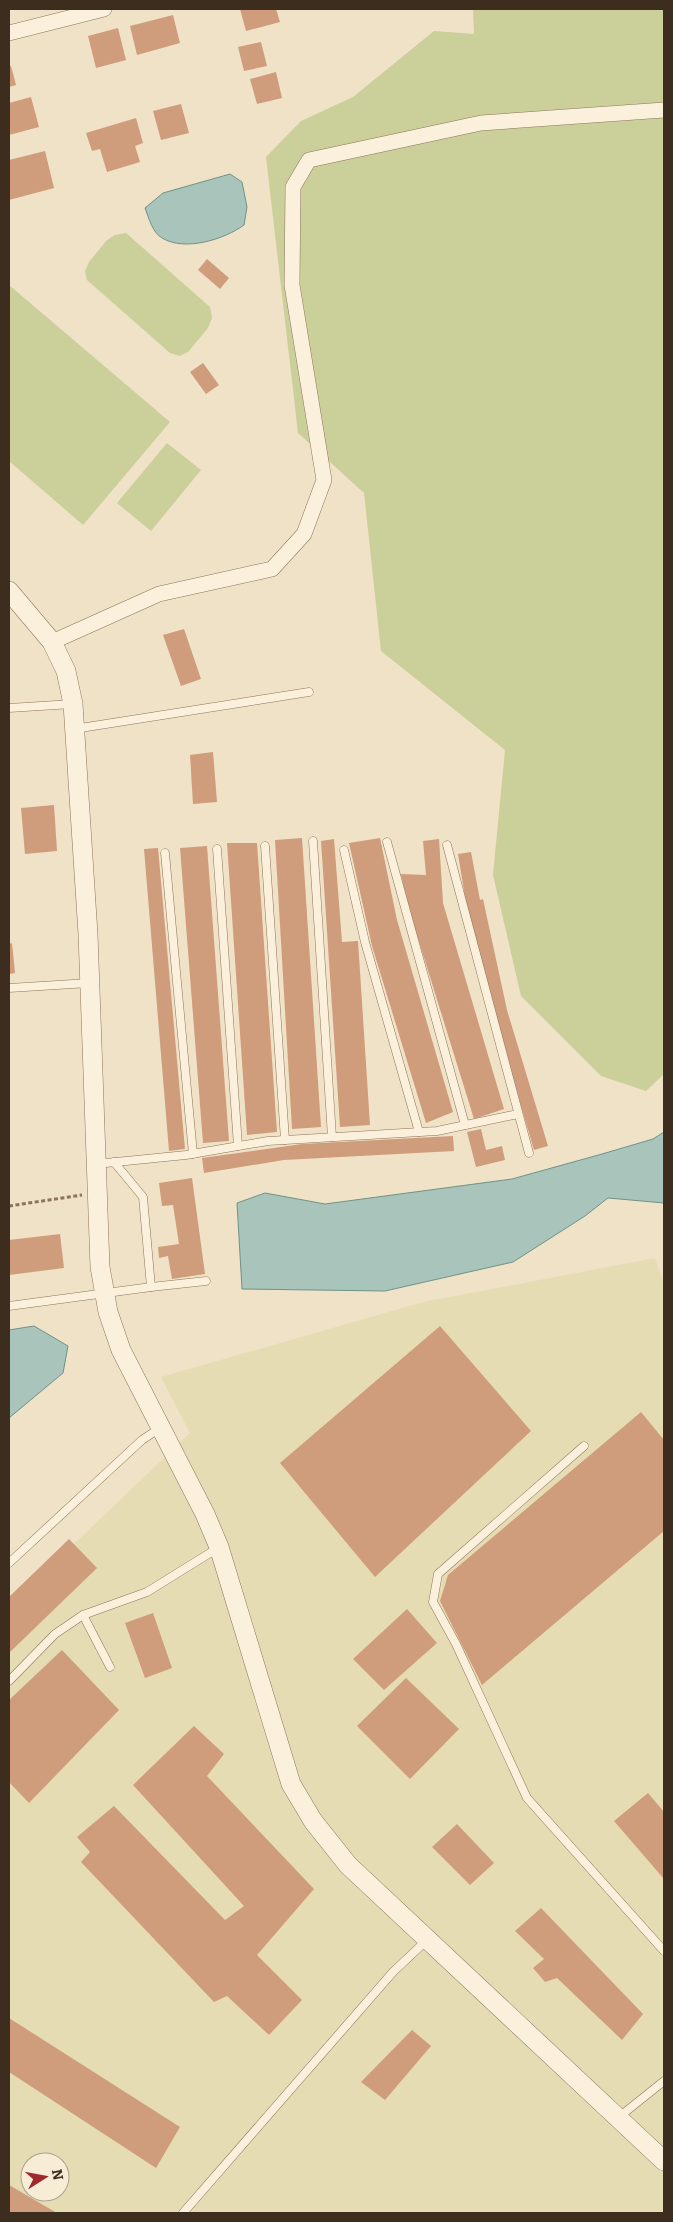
<svg xmlns="http://www.w3.org/2000/svg" width="673" height="2222" viewBox="0 0 673 2222" font-family="Bitter,serif">
<rect width="100%" height="100%" fill="#f0e2c7"/>
<path fill="#e6dcb4" fill-rule="evenodd" d="M 655,1258 L 664,1284 L 664,2213 L 9,2213 L 9,1606 L 190,1433 L 161,1377 L 423,1302 ZM 30,2162 L 60,2162 L 60,2192 L 30,2192 Z"/>
<g fill="#cbcf9a">
<path d="M 473,9 L 664,9 L 664,1074 L 646,1091 L 601,1076 L 521,996 L 493,875 L 505,750 L 381,651 L 364,493 L 298,433 L 266,157 L 301,121 L 353,97 L 434,31 L 474,34 Z"/>
<path d="M 126,233 L 210,307 L 212,318 L 208,328 L 188,352 L 180,356 L 170,353 L 87,280 L 85,271 L 89,262 L 107,240 L 115,235 Z"/>
<path d="M 9,285 L 170,422 L 83,525 L 9,461 Z"/>
<path d="M 167,443 L 201,470 L 151,531 L 117,503 Z"/>
</g>
<g fill="#a8c4bb" stroke="#6e9388">
<path d="M 230,174 L 242,182 L 247,207 L 244,225 C 225,239 185,252 162,238 C 152,232 149,218 145,208 L 163,193 Z"/>
<path d="M 664,1132 L 664,1203 L 608,1198 L 585,1216 L 513,1262 L 385,1291 L 242,1289 L 237,1203 L 265,1193 L 325,1204 L 512,1179 L 602,1154 L 653,1139 Z"/>
<path d="M 34,1326 L 68,1346 L 63,1373 L 9,1418 L 9,1330 Z"/>
</g>
<g fill="#cf9c7c">
<path d="M 240,9 L 276,9 L 280,22 L 246,31 Z"/>
<path d="M 173,15 L 180,43 L 137,55 L 130,26 Z"/>
<path d="M 118,28 L 126,60 L 96,68 L 88,36 Z"/>
<path d="M 261,42 L 267,66 L 244,71 L 238,47 Z"/>
<path d="M 9,66 L 11,66 L 16,85 L 9,87 Z"/>
<path d="M 276,72 L 282,98 L 257,104 L 250,79 Z"/>
<path d="M 31,97 L 39,127 L 9,135 L 9,103 Z"/>
<path d="M 181,104 L 189,133 L 161,140 L 153,111 Z"/>
<path d="M 136,118 L 143,143 L 135,146 L 140,162 L 107,172 L 100,149 L 92,151 L 86,133 Z"/>
<path d="M 45,151 L 54,188 L 9,200 L 9,160 Z"/>
<path d="M 207,259 L 229,278 L 220,289 L 198,270 Z"/>
<path d="M 203,363 L 219,385 L 206,394 L 190,372 Z"/>
<path d="M 184,629 L 201,679 L 181,686 L 163,635 Z"/>
<path d="M 213,752 L 217,802 L 193,804 L 190,755 Z"/>
<path d="M 54,805 L 57,851 L 25,854 L 21,808 Z"/>
<path d="M 302,838 L 321,1127 L 292,1129 L 275,840 Z"/>
<path d="M 380,838 L 397,920 L 453,1112 L 426,1123 L 372,946 L 349,843 Z"/>
<path d="M 334,839 L 342,942 L 358,941 L 370,1125 L 340,1127 L 321,841 Z"/>
<path d="M 439,839 L 443,903 L 504,1109 L 474,1119 L 408,906 L 401,874 L 426,875 L 423,841 Z"/>
<path d="M 227,843 L 257,843 L 277,1132 L 247,1135 Z"/>
<path d="M 207,846 L 229,1141 L 203,1143 L 180,848 Z"/>
<path d="M 158,848 L 185,1149 L 169,1151 L 144,849 Z"/>
<path d="M 471,852 L 480,900 L 483,899 L 507,1010 L 548,1146 L 534,1150 L 494,1014 L 468,915 L 458,854 Z"/>
<path d="M 12,943 L 15,973 L 9,974 L 9,944 Z"/>
<path d="M 481,1129 L 486,1150 L 502,1146 L 505,1160 L 476,1167 L 467,1132 Z"/>
<path d="M 453,1136 L 454,1151 L 284,1160 L 204,1173 L 202,1158 L 302,1144 Z"/>
<path d="M 192,1178 L 205,1274 L 172,1279 L 168,1256 L 159,1258 L 158,1247 L 179,1244 L 173,1205 L 162,1206 L 159,1183 Z"/>
<path d="M 60,1234 L 64,1268 L 9,1275 L 9,1240 Z"/>
<path d="M 440,1326 L 531,1431 L 375,1577 L 280,1463 Z"/>
<path d="M 641,1412 L 664,1440 L 664,1531 L 482,1685 L 440,1601 L 448,1575 Z"/>
<path d="M 69,1539 L 97,1568 L 9,1653 L 9,1597 Z"/>
<path d="M 407,1609 L 437,1643 L 384,1690 L 353,1659 Z"/>
<path d="M 153,1613 L 172,1668 L 145,1678 L 125,1623 Z"/>
<path d="M 62,1650 L 119,1710 L 29,1803 L 9,1782 L 9,1700 Z"/>
<path d="M 406,1678 L 459,1729 L 410,1779 L 357,1726 Z"/>
<path d="M 194,1726 L 224,1754 L 207,1776 L 314,1889 L 257,1955 L 302,2000 L 269,2035 L 227,1996 L 214,2002 L 81,1862 L 90,1852 L 77,1837 L 114,1806 L 225,1920 L 244,1906 L 133,1785 Z"/>
<path d="M 648,1793 L 664,1812 L 664,1879 L 614,1821 Z"/>
<path d="M 457,1824 L 494,1863 L 470,1885 L 432,1847 Z"/>
<path d="M 541,1908 L 643,2014 L 622,2040 L 557,1978 L 545,1982 L 533,1968 L 544,1959 L 515,1931 Z"/>
<path d="M 9,2018 L 180,2127 L 156,2168 L 9,2072 Z"/>
<path d="M 412,2030 L 431,2046 L 385,2100 L 361,2082 Z"/>
<path d="M 9,2185 L 57,2213 L 9,2213 Z"/>
</g>
<g fill="none" stroke-linecap="round" stroke-linejoin="round">
<defs>
<g id="service">
<path d="M 9,708 L 72,704"/>
<path d="M 74,729 L 309,692"/>
<path d="M 313,841 L 332,1137"/>
<path d="M 387,842 L 465,1125"/>
<path d="M 447,845 L 529,1153"/>
<path d="M 265,846 L 285,1140"/>
<path d="M 217,849 L 238,1146"/>
<path d="M 344,850 L 365,942 L 419,1132"/>
<path d="M 165,853 L 193,1154"/>
<path d="M 9,988 L 89,983"/>
<path d="M 96,1164 L 186,1155 L 268,1141 L 437,1131 L 518,1114"/>
<path d="M 151,1287 L 206,1281"/>
<path d="M 9,1306 L 151,1287 L 143,1197 L 114,1162"/>
<path d="M 584,1446 L 438,1574 L 433,1602 L 456,1644 L 527,1798 L 664,1951"/>
<path d="M 9,1563 L 142,1440 L 160,1428"/>
<path d="M 83,1615 L 110,1667"/>
<path d="M 9,1681 L 55,1634 L 83,1615 L 147,1592 L 218,1548"/>
<path d="M 619,2117 L 664,2081"/>
<path d="M 183,2213 L 393,1972 L 428,1939"/>
</g>
<g id="minor">
<path d="M 9,33 L 104,9"/>
<path d="M 52,642 L 159,594 L 272,569 L 304,534 L 324,480 L 292,285 L 293,187 L 309,160 L 481,123 L 664,110"/>
</g>
<path id="tertiary" d="M 9,591 L 52,642 L 66,671 L 73,704 L 88,934 L 100,1267 L 108,1312 L 121,1350 L 205,1514 L 219,1547 L 291,1784 L 313,1821 L 348,1865 L 664,2161"/>
</defs>
<use href="#service" stroke="#8d745b" stroke-width="9"/>
<use href="#minor" stroke="#8d745b" stroke-width="16"/>
<use href="#tertiary" stroke="#8d745b" stroke-width="20"/>
<path stroke="#8d745b" stroke-width="3" stroke-dasharray="4 2.5" stroke-linecap="butt" d="M 9,1206 L 82,1195"/>
<use href="#service" stroke="#faf0db" stroke-width="8"/>
<use href="#minor" stroke="#faf0db" stroke-width="15"/>
<use href="#tertiary" stroke="#faf0db" stroke-width="19"/>
</g>
<rect width="673" height="2222" fill="none" stroke="#3c2d1f" stroke-width="20"/>
<g transform="translate(45 2177) rotate(79)"><circle r="24" fill="#f7edd7" stroke="#aca08d"/>
<path d="M0-4L9 19L0 12L-9 19Z" fill="#9e292e"/>
<text y="-8" font-size="14" font-weight="bold" text-anchor="middle" fill="#3c2d1f">N</text>
</g>
</svg>
